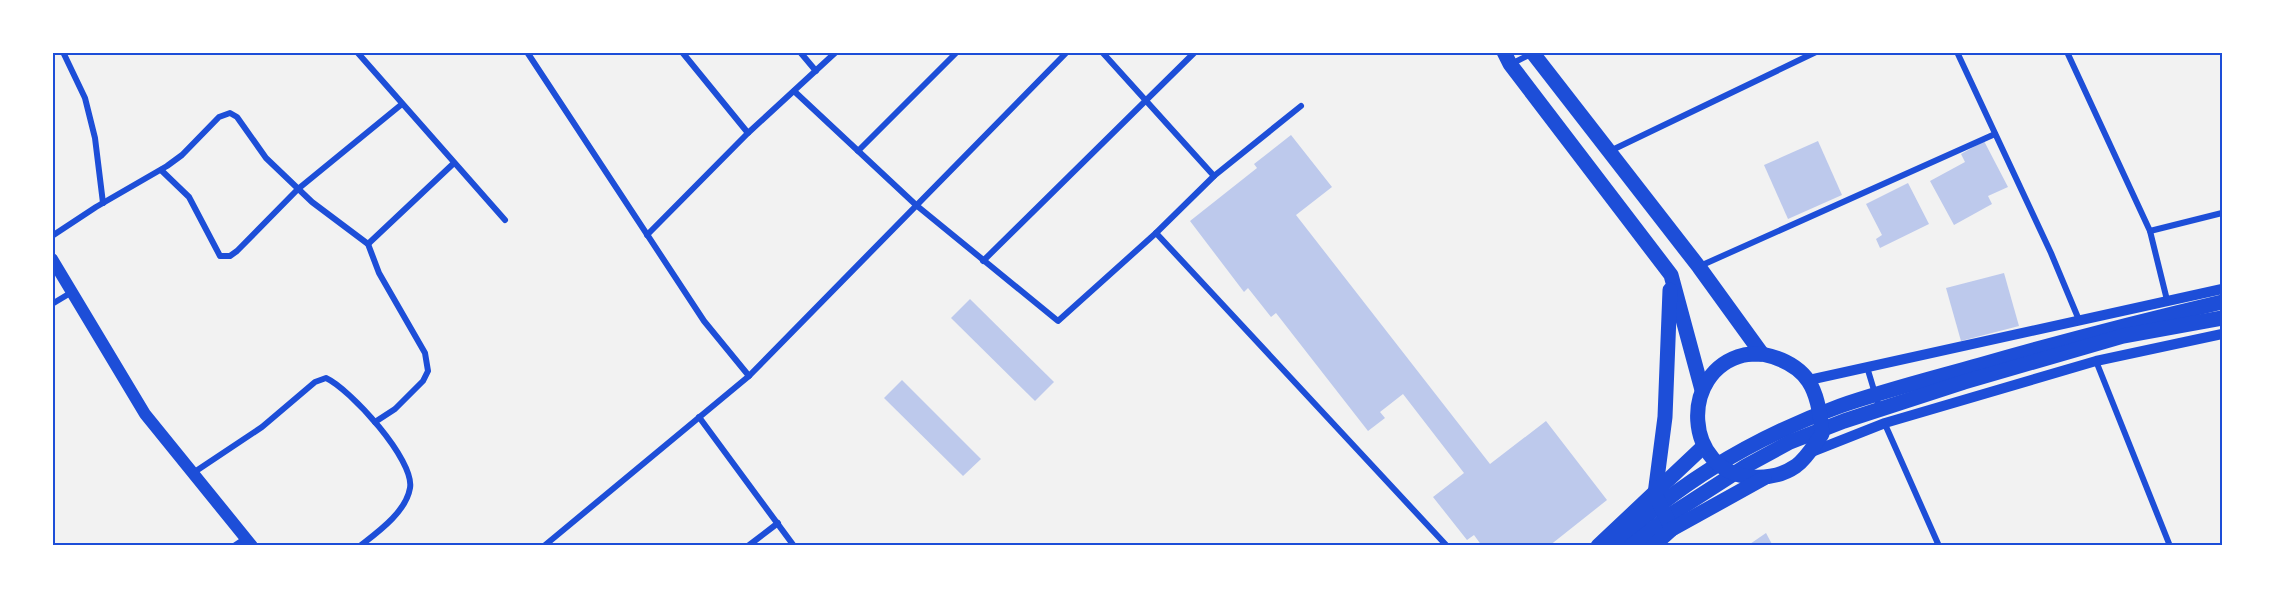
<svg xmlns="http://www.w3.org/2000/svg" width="2275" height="598" viewBox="0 0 2275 598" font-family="Jost,sans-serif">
<rect width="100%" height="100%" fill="#f2f2f2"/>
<g fill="#bdc9ec">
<path d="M 1291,135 L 1332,187 L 1296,215 L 1490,464 L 1546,421 L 1607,500 L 1549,546 L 1482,546 L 1474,535 L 1467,540 L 1433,497 L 1464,473 L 1403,394 L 1380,412 L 1385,418 L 1368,431 L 1276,313 L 1271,317 L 1248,288 L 1244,292 L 1190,221 L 1257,168 L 1254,164 Z"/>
<path d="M 1818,141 L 1842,195 L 1788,219 L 1764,165 Z"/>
<path d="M 1984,141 L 2008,187 L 1988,196 L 1992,204 L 1954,225 L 1930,181 L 1965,162 L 1961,154 Z"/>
<path d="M 1908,183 L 1929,224 L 1880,248 L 1876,239 L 1882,235 L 1866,204 Z"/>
<path d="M 2004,273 L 2019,326 L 1961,341 L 1946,288 Z"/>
<path d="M 970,299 L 1054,382 L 1035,401 L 951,318 Z"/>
<path d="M 902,380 L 981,459 L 963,476 L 884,398 Z"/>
<path d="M 1766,533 L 1773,546 L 1747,546 Z"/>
</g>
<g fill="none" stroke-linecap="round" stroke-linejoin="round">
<g stroke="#1d4ed8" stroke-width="6">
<path d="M 63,52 L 85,98 L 95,138 L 103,203"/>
<path d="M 357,52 L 505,220"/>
<path d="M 527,52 L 704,321 L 749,376"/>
<path d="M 682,52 L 748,133"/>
<path d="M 800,52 L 816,71"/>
<path d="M 1102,52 L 1214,176 L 1156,233"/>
<path d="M 1957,52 L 2051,253 L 2079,320"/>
<path d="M 2067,52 L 2150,231 L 2167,300"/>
<path d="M 1511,64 L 1531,54"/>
<path d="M 794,91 L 916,205 L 1058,321 L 1156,233 L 1447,546"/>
<path d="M 858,151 L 957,52"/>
<path d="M 1610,151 L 1816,52"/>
<path d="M 161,170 L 189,197 L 220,256 L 230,256 L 237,251 L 298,189 L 402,104"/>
<path d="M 1214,176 L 1301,106"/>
<path d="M 2150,231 L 2222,213"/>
<path d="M 647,235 L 748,133 L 836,52"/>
<path d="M 52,236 L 96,207 L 167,166 L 182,155 L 219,117 L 230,113 L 237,117 L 266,158 L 312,202 L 368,244 L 379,273 L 425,353 L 428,371 L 423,381 L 395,409 L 375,422"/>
<path d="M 368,244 L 454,163"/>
<path d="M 983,261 L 1195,52"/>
<path d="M 1700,266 L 1995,134"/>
<path d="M 52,304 L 72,292"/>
<path d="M 2096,361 L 2170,546"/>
<path d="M 1867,367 L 1880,410"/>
<path d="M 699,417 L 794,546"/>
<path d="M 1884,422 L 1939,546"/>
<path d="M 193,473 L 262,427 L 315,382 L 326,378 C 350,389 415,460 410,488 C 406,512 378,532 360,546"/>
<path d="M 234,546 L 246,538"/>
<path d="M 544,546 L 749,376 L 1067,52"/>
<path d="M 748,546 L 778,523"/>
</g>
<g stroke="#1d4ed8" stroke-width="10">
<path d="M 1809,380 L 2222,289"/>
<path d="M 1809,453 L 1885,423 L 2096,361 L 2222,334"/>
</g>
<path stroke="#1d4ed8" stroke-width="12" d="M 52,259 L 145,414 L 252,546"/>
<g stroke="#1d4ed8" stroke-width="15">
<path d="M 1613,546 C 1677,483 1756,437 1840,406 C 1886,390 1934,378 1980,365 C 2060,342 2141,321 2222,302"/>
<path d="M 1631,546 L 1673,513 L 1746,466 L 1790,442 L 1844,421 L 1964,382 L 2123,336 L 2222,318"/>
</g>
<g stroke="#1d4ed8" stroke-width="15">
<path d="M 1504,52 L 1510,64 L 1671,275 L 1702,390"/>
<path d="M 1532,52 L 1699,267 L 1762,354"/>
<path d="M 1670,290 L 1665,417 L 1655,494 L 1672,529"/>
<path d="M 1762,354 C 1809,364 1819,390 1822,434 C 1814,445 1807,458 1796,466 C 1783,475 1768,478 1752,477 C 1684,473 1678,371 1744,355 C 1750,354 1757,354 1762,354 Z"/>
<path d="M 1598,546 L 1704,446"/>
<path d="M 1653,546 L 1672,529 L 1764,478"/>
</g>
</g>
<rect width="2275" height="598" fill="none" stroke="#ffffff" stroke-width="108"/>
<rect x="54" y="54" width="2167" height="490" fill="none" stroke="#1d4ed8" stroke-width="2"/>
</svg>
